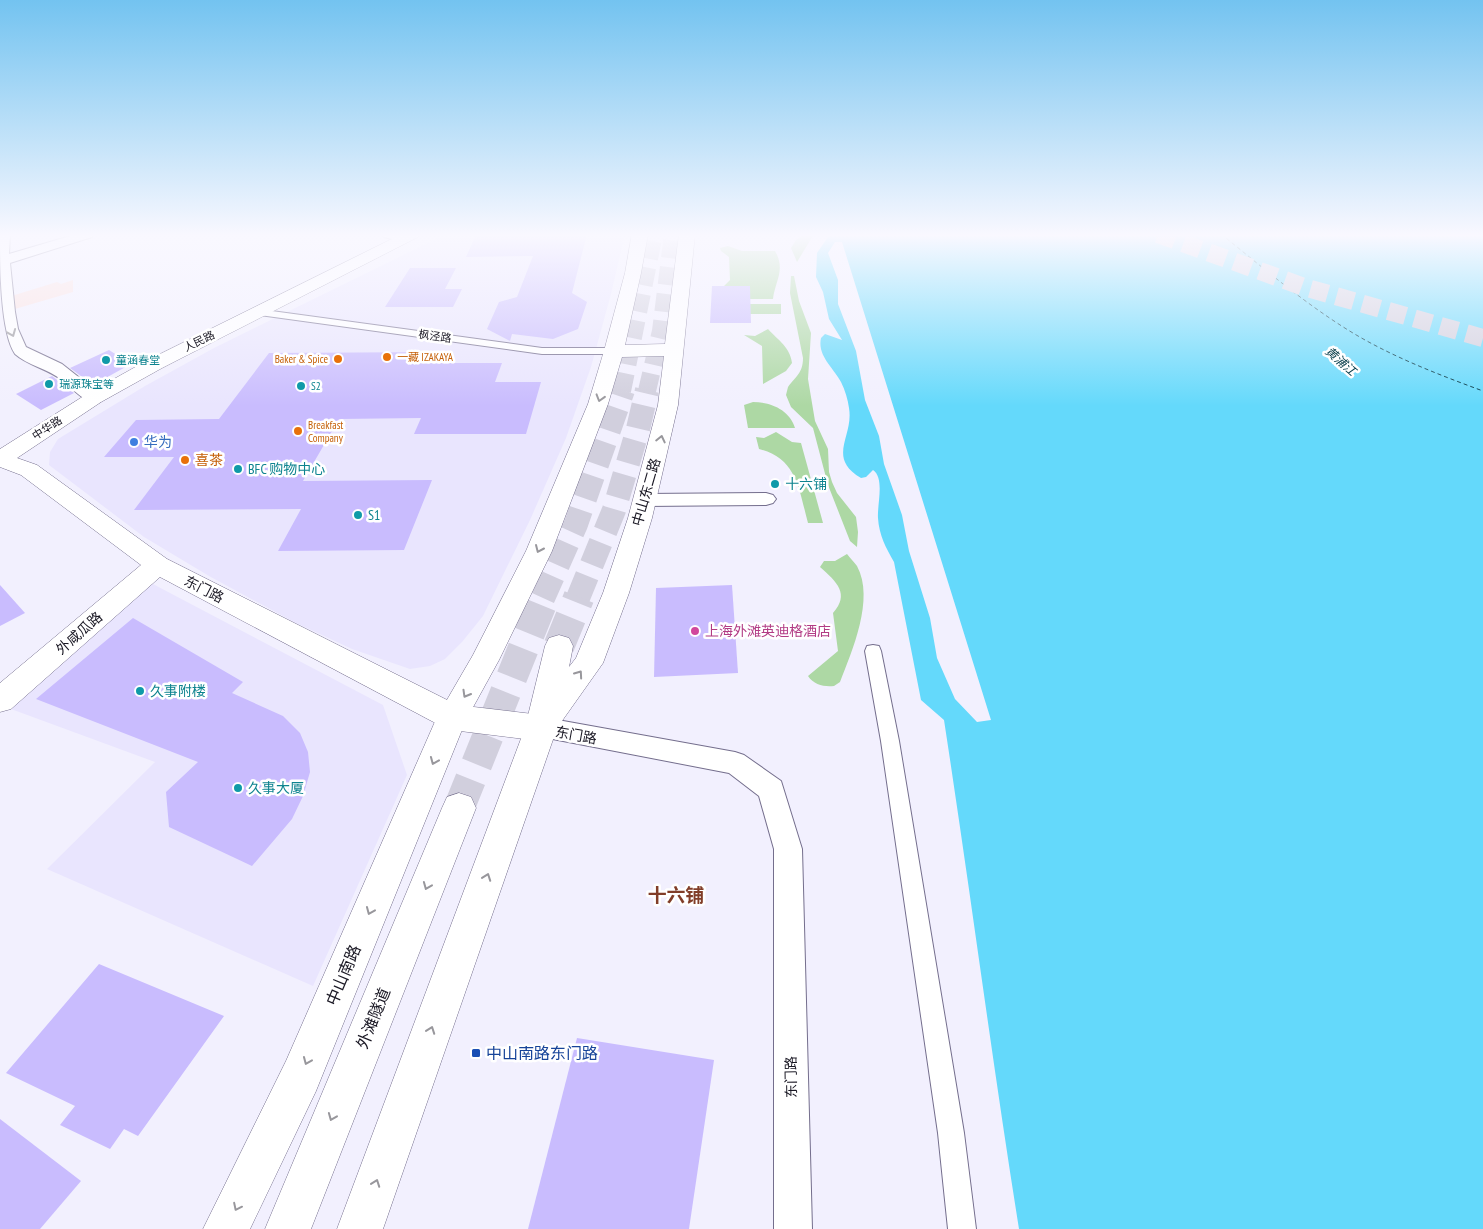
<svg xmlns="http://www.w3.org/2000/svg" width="1483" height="1229" viewBox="0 0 1483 1229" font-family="'PT Sans Narrow','Noto Sans SC',sans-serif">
<rect width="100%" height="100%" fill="#f2f0fe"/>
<g fill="#e9e5fe">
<path d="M 446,234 L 625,234 L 611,294 L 591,367 L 566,438 L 530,520 L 483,616 L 462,642 L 445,659 L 430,666 L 410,669 L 352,649 L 294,622 L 209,576 L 144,537 L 49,465 L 50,452 L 58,439 L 145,386 L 214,348 Z"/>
<path d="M 151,583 L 383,705 L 407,775 L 313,986 L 47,869 L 155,762 L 11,709 Z"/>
</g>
<path fill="#fce1df" d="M 73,280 L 73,292 L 8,311 L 5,298 L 57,282 L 61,284 Z"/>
<g fill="#add8a4">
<path d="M 804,234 L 814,234 L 797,262 L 791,248 L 796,240 Z"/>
<path d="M 728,246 L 742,251 L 775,251 C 786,270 775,281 773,299 L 750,299 L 749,286 L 724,286 L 730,280 L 729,257 L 721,251 L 720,248 Z"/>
<path d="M 791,276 L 794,276 L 799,301 L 811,333 L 808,379 L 815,421 L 828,449 L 829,472 L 832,482 L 837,493 L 856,517 L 858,532 L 857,547 L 850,541 L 828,485 L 813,428 L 791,407 L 786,395 L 788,387 C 796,376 803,373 803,358 L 790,293 Z"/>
<rect x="750" y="304" width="31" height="10"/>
<path d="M 768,329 C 779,341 790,347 792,363 L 786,371 L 763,384 L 762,346 L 744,335 L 755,336 Z"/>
<path d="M 753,402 C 770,402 789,409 795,428 L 748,428 L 744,405 Z"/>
<path d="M 776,432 L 792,442 L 801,443 L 823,523 L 808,523 C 799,490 797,458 759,449 L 756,437 L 764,438 Z"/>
<path d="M 847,554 C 850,558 854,562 857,566 C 875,599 852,651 840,682 L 834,686 C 824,687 814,685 808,676 L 838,651 L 833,613 C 850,594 837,582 820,567 L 824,561 L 835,561 Z"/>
</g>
<path fill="#64d9fb" d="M 830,234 L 1483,234 L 1483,1229 L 1019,1229 C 992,1060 970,889 944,720 L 921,700 L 894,562 C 886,548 879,535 878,518 C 877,505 885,478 873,470 L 866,477 L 861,478 C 826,457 854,437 849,408 C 848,400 845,390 841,382 C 834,368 817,356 821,338 L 825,334 L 842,340 L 829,319 L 823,292 L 816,277 L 817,253 Z"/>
<path fill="#f2f0fe" d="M 835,242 L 842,242 L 991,720 L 977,722 L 955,699 L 937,658 L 930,618 L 909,551 L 902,515 L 884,464 L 879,436 L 865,400 L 856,351 L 838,304 L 838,280 L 828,253 Z"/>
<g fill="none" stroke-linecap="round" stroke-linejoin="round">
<path stroke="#003745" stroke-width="1" stroke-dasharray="4 3" stroke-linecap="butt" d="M 1221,234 C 1262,267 1303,302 1348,330 C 1390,356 1437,374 1483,391"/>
</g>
<g fill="#c9bcfe">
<path d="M 490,234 L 587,234 L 572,293 L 587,302 L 578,329 L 553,339 L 512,334 L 510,341 L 487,329 L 499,302 L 517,297 L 533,256 L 466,257 L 476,235 L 489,236 Z"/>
<path d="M 410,268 L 456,268 L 445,289 L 462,289 L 453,307 L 385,307 Z"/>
<path d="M 712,286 L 750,286 L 751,323 L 710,323 Z"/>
<path d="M 109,350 L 131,364 L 93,385 L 70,368 Z"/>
<path d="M 442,352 L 437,363 L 502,363 L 495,382 L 541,382 L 526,434 L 414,434 L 421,418 L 339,419 L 303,481 L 432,480 L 404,550 L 278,551 L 301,509 L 134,510 L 174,457 L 104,457 L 136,420 L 219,419 L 269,353 Z"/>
<path d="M 52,376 L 74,393 L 41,410 L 16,394 Z"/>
<path d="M 0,585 L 25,613 L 0,626 Z"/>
<path d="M 732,585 L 738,673 L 654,677 L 656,588 Z"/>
<path d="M 133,618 L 243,682 L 232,693 L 283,716 L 300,733 L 308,752 L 310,772 L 303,796 L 292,819 L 252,866 L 169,827 L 166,792 L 198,762 L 36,699 Z"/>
<path d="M 99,964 L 224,1016 L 138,1136 L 124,1129 L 110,1149 L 60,1125 L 75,1106 L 6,1073 Z"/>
<path d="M 577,1038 L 714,1060 L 689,1229 L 528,1229 Z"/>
<path d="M 0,1119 L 81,1181 L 40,1229 L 0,1229 Z"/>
</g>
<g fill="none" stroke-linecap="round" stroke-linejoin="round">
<path stroke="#d1cfdd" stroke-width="18" stroke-dasharray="18 9" stroke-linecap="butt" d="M 1158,234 L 1304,287 L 1483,338"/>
<g stroke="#d1cfdd" stroke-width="18" stroke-dasharray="18 9" stroke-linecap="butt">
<path d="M 622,391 L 654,234"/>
<path d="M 647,391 L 661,331 L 673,234"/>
</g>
<g stroke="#d1cfdd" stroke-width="24" stroke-dasharray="24 12" stroke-linecap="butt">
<path d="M 543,598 L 576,524 L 623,390"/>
<path d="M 578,598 L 614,510 L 638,429 L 647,390"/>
</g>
<g stroke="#d1cfdd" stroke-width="31" stroke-dasharray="31 16" stroke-linecap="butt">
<path d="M 559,646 L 579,597"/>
<path d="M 459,808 L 544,597"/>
</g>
<defs>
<g id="pedestrian">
<path d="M 257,309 L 542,348 L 614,348 L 620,351 L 614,354 L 542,354 L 253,314 L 252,312 L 253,310 Z"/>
<path d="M 873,645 L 879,646 L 881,651 L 899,741 L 964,1133 L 976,1229 L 948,1229 L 938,1133 L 881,741 L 865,651 L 867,646 Z"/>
</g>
<g id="minor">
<path d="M 0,234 L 10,234 L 9,254 L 77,234 L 94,234 L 92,237 L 10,263 L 15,312 L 18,329 L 26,347 L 62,364 L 100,394 L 102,398 L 100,402 C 85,405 73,388 62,380 C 48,369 27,365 15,354 C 0,332 0,264 0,234 Z"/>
<path d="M 382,234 L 409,235 L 410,238 L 404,242 L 384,237 Z"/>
<path d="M 766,493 L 773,495 L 776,499 L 773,503 L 766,505 L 644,506 L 637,504 L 634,500 L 637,496 L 644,494 Z"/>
<path d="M 541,717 L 735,752 L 744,755 L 781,781 L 802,849 L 812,1229 L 774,1229 L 774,849 L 759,796 L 729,773 L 532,735 L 528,728 L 532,721 Z"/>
</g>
<path id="tertiary" d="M 402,234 L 421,234 L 418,237 L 162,368 L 101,402 L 17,458 L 37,465 L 167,559 L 457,705 L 541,715 L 552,719 L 557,728 L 552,737 L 541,741 L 452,730 L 441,726 L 160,577 L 11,709 L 0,712 L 0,683 L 141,565 L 21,475 L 0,467 L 0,449 L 87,394 L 148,360 Z"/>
<g id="primary">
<path d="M 632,234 L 648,234 L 641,273 L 625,345 L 665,344 L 679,234 L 695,234 L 678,405 L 652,518 L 629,593 L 603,663 L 557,728 L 383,1229 L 337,1229 L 525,728 L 545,646 L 549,638 L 559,635 L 569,638 L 573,646 L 569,667 L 576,658 L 603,593 L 628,518 L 658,405 L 664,356 L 622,357 L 608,404 L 552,551 L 499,660 L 466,720 L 316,1091 L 250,1229 L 203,1229 L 286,1061 L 437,717 L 473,655 L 526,551 L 588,404 L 604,351 L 625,273 Z"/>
<path d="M 459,793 L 471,797 L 476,808 L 311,1229 L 265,1229 L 442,808 L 447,797 Z"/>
</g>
</defs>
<use href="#pedestrian" stroke="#746e8d" stroke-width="2"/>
<use href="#minor" stroke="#746e8d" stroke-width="2"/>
<use href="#tertiary" stroke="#746e8d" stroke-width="1"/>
<use href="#primary" stroke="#746e8d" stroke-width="1"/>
<use href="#pedestrian" fill="#fff" fill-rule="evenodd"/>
<use href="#minor" fill="#fff" fill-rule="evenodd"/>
<use href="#tertiary" fill="#fff" fill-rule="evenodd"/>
<use href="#primary" fill="#fff" fill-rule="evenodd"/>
</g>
<defs><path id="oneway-chevron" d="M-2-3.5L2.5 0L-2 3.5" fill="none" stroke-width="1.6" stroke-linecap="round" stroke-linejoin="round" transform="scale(1.25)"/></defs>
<g stroke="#98979c">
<use href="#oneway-chevron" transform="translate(12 333) rotate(68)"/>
<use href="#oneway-chevron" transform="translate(600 398) rotate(107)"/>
<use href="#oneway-chevron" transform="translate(661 439) rotate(-77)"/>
<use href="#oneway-chevron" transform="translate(539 549) rotate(114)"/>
<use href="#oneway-chevron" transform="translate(579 674) rotate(-55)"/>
<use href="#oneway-chevron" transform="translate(466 694) rotate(120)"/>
<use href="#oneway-chevron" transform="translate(434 761) rotate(113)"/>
<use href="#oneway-chevron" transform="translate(487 877) rotate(-70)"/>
<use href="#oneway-chevron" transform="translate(427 886) rotate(112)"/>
<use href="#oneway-chevron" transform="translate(370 911) rotate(113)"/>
<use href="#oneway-chevron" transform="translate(431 1030) rotate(-70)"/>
<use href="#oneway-chevron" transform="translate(307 1061) rotate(113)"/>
<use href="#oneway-chevron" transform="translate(332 1117) rotate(112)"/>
<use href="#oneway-chevron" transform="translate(376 1183) rotate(-70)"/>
<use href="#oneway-chevron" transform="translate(237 1207) rotate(116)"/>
</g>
<linearGradient id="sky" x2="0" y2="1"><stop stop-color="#73c3f0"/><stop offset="0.58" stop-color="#f9f8ff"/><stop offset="1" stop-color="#f9f8ff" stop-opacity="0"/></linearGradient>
<rect width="1483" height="406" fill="url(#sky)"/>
<g fill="#e8710a" stroke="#fff" stroke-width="2">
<circle cx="387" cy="357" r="5"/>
<circle cx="338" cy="359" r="5"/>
<circle cx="298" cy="431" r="5"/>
<circle cx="185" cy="460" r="5"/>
</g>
<g fill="#0f9aa8" stroke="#fff" stroke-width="2">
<circle cx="106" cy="360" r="5"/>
<circle cx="49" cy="384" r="5"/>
<circle cx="301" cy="386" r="5"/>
<circle cx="238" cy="469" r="5"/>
<circle cx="775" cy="484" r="5"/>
<circle cx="358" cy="515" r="5"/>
<circle cx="140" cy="691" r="5"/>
<circle cx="238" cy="788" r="5"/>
</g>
<circle fill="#3f7fe0" stroke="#fff" stroke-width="2" cx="134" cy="442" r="5"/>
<circle fill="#d1479c" stroke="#fff" stroke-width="2" cx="695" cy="631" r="5"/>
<rect fill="#1a4fb4" stroke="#fff" stroke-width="2" x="471" y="1048" width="10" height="10" rx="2.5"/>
<g text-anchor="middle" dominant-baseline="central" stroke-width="5" stroke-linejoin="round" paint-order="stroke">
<g font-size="11" fill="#191723" stroke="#fff">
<text transform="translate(435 336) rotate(8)">枫泾路</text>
<text transform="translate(199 341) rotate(-26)">人民路</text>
<text transform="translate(47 428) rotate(-33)">中华路</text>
</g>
<g font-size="11" fill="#c56008" stroke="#fff" text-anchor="start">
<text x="397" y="357">一藏 IZAKAYA</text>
<text x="328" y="359" text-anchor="end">Baker &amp; Spice</text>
<text x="308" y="425">Breakfast<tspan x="308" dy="13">Company</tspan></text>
</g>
<g font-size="11" fill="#0d838f" stroke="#fff" text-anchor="start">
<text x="116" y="360">童涵春堂</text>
<text x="59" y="384">瑞源珠宝等</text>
<text x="311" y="386">S2</text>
</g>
<g font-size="12" font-style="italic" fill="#003745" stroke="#fff">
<text transform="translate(1341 361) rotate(41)">黄浦江</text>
</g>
<g font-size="14" fill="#366cbe" stroke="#fff" text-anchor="start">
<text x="144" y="442">华为</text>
</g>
<g font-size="14" fill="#c56008" stroke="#fff" text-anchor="start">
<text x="195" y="460">喜茶</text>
</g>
<g font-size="14" fill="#0d838f" stroke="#fff" text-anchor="start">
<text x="248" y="469">BFC 购物中心</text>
<text x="785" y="484">十六铺</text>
<text x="368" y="515">S1</text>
<text x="150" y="691">久事附楼</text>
<text x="248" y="788">久事大厦</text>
</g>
<g font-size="14" fill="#191723" stroke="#fff">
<text transform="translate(646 492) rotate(-74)">中山东二路</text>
<text transform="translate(204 589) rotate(27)">东门路</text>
<text transform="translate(79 633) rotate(-41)">外咸瓜路</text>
<text transform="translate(576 735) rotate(10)">东门路</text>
<text transform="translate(791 1077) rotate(-91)">东门路</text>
</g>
<g font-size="14" fill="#b23c85" stroke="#fff" text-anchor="start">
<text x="705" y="631">上海外滩英迪格酒店</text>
</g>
<g font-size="16" fill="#191723" stroke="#fff">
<text transform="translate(343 975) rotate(-67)">中山南路</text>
<text transform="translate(373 1018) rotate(-68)">外滩隧道</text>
</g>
<g font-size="16" fill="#164399" stroke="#fff" text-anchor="start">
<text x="486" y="1053">中山南路东门路</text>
</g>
<g font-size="19" font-weight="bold" fill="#813d28" stroke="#fff">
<text x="676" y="895">十六铺</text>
</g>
</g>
</svg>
